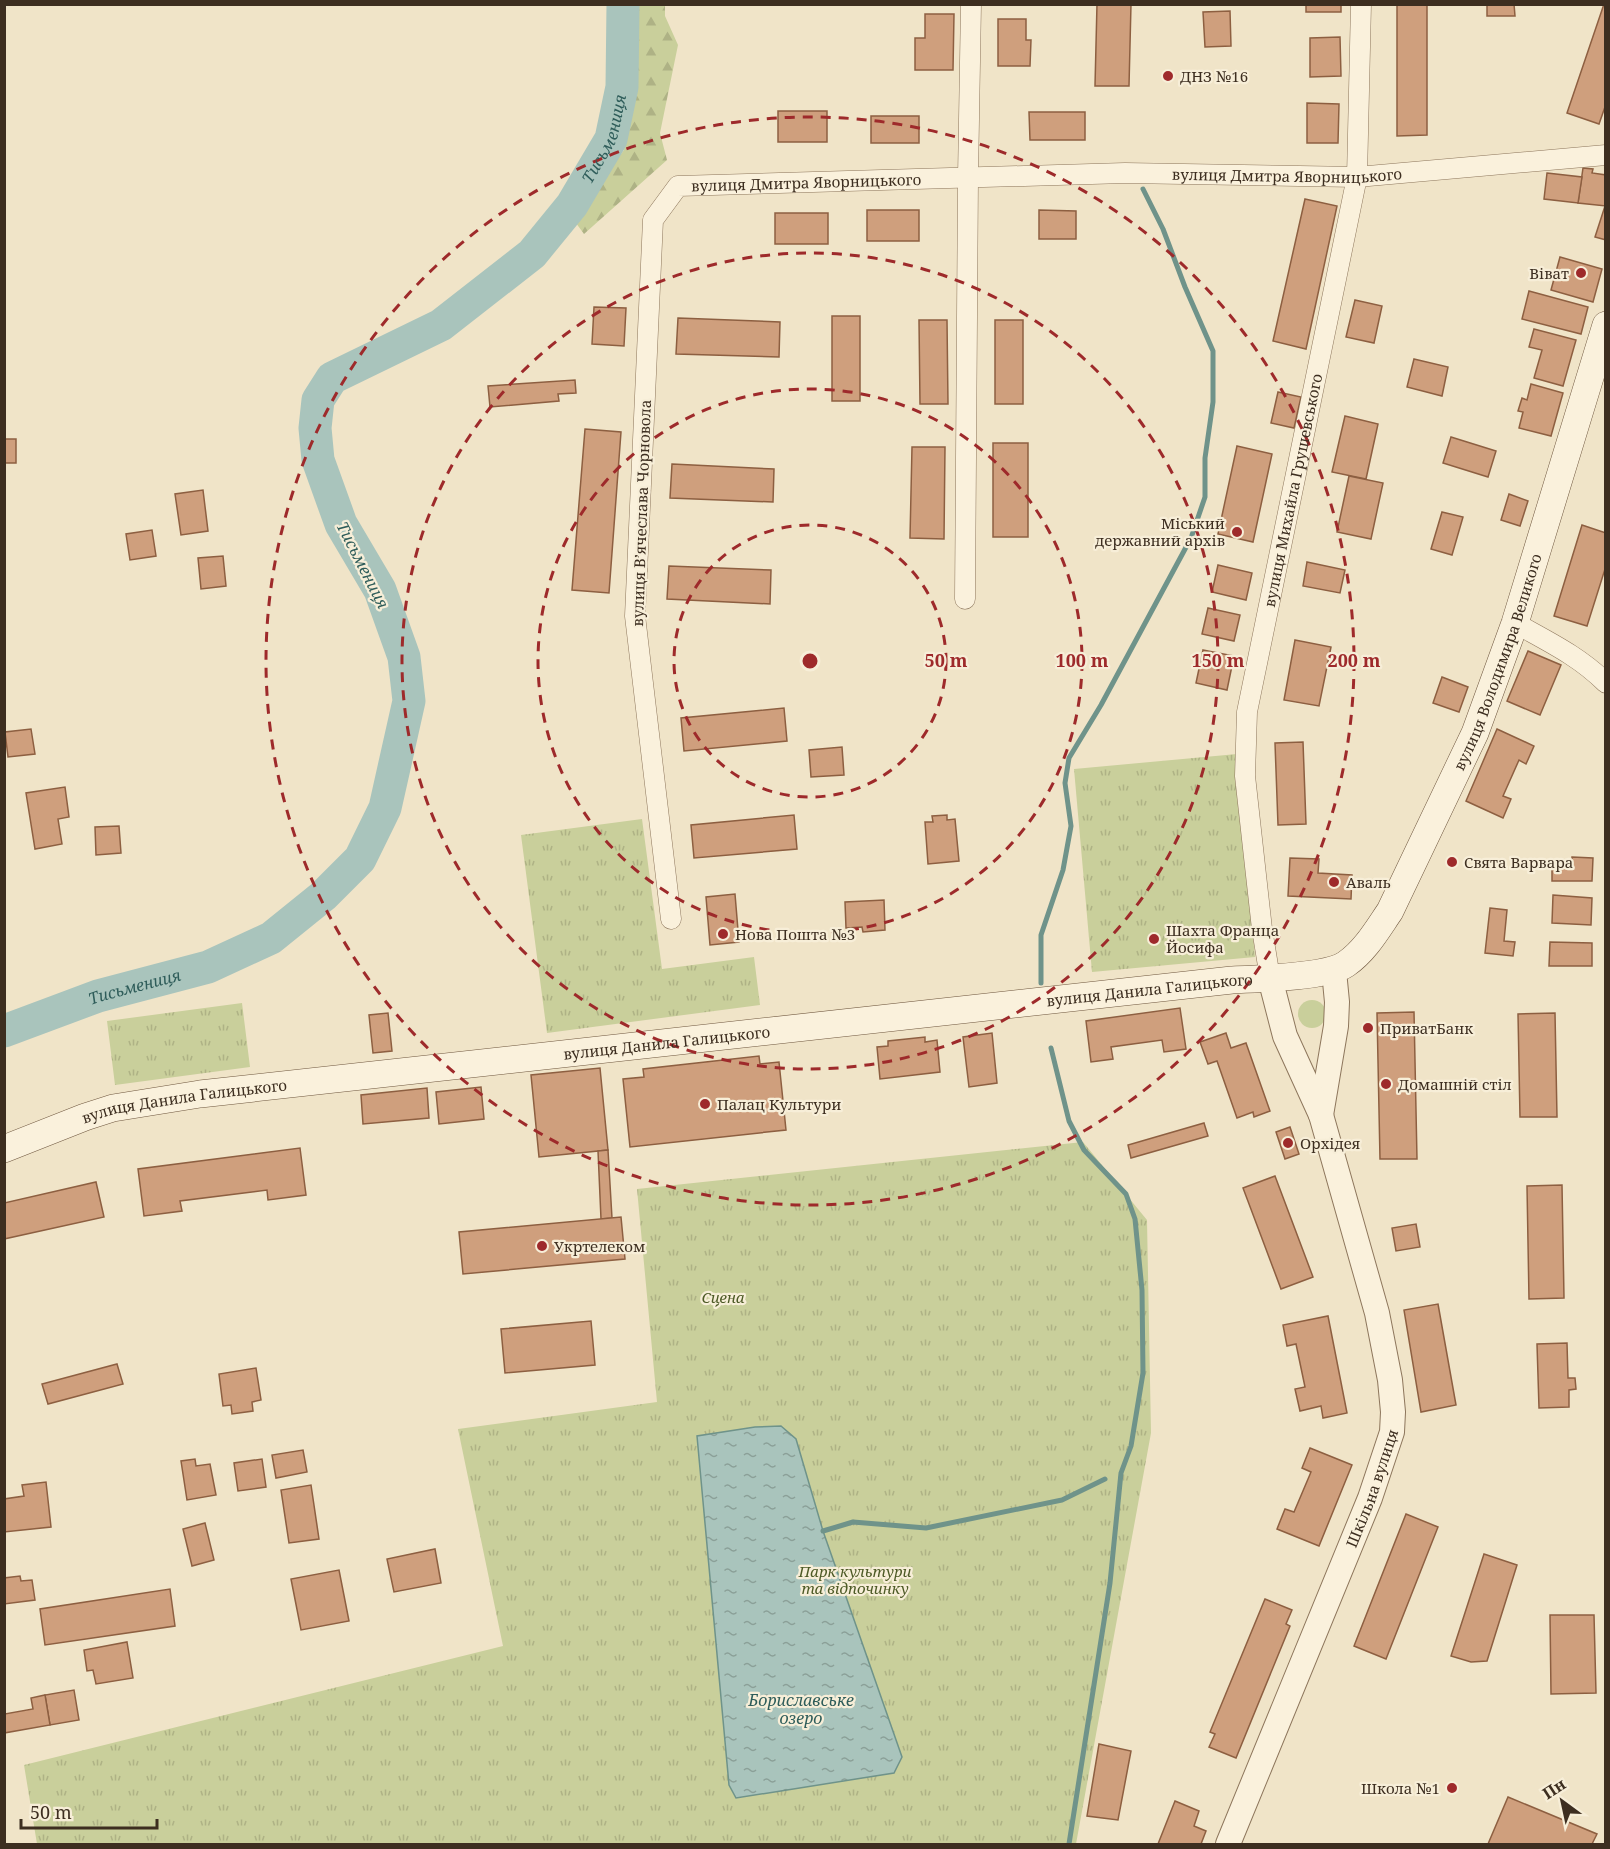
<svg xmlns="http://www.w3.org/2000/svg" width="1610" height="1849" viewBox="0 0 1610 1849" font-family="'Noto Serif',serif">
<defs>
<pattern id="forest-firs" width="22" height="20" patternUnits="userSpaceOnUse" patternTransform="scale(1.5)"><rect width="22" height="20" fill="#c9cf9b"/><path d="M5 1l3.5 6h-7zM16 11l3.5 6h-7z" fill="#aeb285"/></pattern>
<pattern id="park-tufts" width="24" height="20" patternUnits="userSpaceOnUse" patternTransform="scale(1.5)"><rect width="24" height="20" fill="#c9cf9b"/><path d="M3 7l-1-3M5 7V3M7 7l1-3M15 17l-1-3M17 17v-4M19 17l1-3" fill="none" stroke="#aeb285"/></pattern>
<pattern id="water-ripples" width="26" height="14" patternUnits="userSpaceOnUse" patternTransform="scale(1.5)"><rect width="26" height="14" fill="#a9c4bc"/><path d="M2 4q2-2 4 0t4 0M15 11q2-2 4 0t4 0" fill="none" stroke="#8ba098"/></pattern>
</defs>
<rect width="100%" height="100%" fill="#f0e4c8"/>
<circle fill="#c9cf9b" cx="1312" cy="1014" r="14"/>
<path fill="url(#forest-firs)" d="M 637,5 L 665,5 L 665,16 L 678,45 L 660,133 L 667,160 L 584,234 L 573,219 L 624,150 L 636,89 Z"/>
<g fill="url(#park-tufts)">
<path d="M 1237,754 L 1255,957 L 1092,972 L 1074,769 Z"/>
<path d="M 642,819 L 662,969 L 754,957 L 760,1005 L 547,1033 L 521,835 Z"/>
<path d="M 242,1003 L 250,1067 L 115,1085 L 107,1021 Z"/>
<path d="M 1083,1142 L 1147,1220 L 1151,1433 L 1076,1844 L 37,1844 L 24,1765 L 503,1646 L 458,1429 L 657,1402 L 637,1189 Z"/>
</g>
<path fill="url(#water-ripples)" stroke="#6f938a" stroke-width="1.5" d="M 781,1426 L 796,1439 L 823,1531 L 902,1757 L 894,1773 L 736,1798 L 729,1785 L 697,1436 L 755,1427 Z"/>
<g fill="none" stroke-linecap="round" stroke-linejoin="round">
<g stroke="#6f938a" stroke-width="5">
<path d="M 1041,983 L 1041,935 L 1063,870 L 1071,826 L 1065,783 L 1069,758 L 1101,705 L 1191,538 L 1205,497 L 1205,458 L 1213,402 L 1213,351 L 1185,287 L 1163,229 L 1143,189"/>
<path d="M 1051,1048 L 1069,1121 L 1084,1150 L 1126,1194 L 1135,1219 L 1142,1290 L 1143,1373 L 1131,1446 L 1121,1473 L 1110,1583 L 1069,1844"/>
<path d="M 823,1531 L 853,1522 L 926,1528 L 1062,1500 L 1105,1479"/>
</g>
<path stroke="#a9c4bc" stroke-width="33" id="s1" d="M 4,1031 L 98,996 L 208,967 L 271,938 L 323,896 L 360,859 L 385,808 L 409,701 L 404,657 L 380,590 L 341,524 L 318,460 L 315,428 L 318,400 L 332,378 L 441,325 L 532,254 L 572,205 L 611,139 L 622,87 L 623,4"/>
</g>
<g fill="#cf9f7d" stroke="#8d5f41" stroke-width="1.5">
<path d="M 1097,4 L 1131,4 L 1129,86 L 1095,86 Z"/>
<rect x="1306" y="4" width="35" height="8"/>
<path d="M 1397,4 L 1427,4 L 1427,135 L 1397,136 Z"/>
<path d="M 1487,4 L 1514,4 L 1515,16 L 1487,16 Z"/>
<path d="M 1604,4 L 1606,4 L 1606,104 L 1599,124 L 1567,113 Z"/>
<path d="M 1230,11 L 1231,46 L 1205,47 L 1203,12 Z"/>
<path d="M 925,14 L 954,14 L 953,70 L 915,70 L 915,38 L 925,38 Z"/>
<path d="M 998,19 L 1026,19 L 1026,40 L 1031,40 L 1030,66 L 998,66 Z"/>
<path d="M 1340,37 L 1341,76 L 1310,77 L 1310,38 Z"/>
<path d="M 1307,103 L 1339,104 L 1338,143 L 1307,143 Z"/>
<rect x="778" y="111" width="49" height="31"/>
<path d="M 1029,112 L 1085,112 L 1085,140 L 1030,140 Z"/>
<rect x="871" y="116" width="48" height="27"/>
<path d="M 1583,168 L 1593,169 L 1592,173 L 1606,175 L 1606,206 L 1578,203 Z"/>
<path d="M 1547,173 L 1582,177 L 1578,203 L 1544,199 Z"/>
<path d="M 1305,199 L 1337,206 L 1306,349 L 1273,341 Z"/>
<path d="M 1605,206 L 1606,206 L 1606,240 L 1595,237 Z"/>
<rect x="867" y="210" width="52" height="31"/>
<path d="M 1039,210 L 1076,211 L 1076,239 L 1039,239 Z"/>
<rect x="775" y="213" width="53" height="31"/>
<path d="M 1560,257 L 1602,269 L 1593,302 L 1551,290 Z"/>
<path d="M 1529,291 L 1588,307 L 1581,334 L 1522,319 Z"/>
<path d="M 1355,300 L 1382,306 L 1374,343 L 1346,337 Z"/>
<path d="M 594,307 L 626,308 L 624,346 L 592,344 Z"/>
<rect x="832" y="316" width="28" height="85"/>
<path d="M 678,318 L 780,322 L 779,357 L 676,354 Z"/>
<path d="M 919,320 L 947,320 L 948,404 L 920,404 Z"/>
<rect x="995" y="320" width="28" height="84"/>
<path d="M 1534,329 L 1576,340 L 1563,386 L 1534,378 L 1542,350 L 1529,347 Z"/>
<path d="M 1414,359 L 1448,367 L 1442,396 L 1407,387 Z"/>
<path d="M 575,380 L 576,393 L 558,394 L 559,401 L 490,407 L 488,386 Z"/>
<path d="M 1531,384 L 1563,393 L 1551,436 L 1519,428 L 1523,412 L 1518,411 L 1522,398 L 1527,400 Z"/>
<path d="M 1278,392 L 1301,397 L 1294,428 L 1271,423 Z"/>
<path d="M 1345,416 L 1378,424 L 1366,479 L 1332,472 Z"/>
<path d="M 585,429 L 621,432 L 609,593 L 572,590 Z"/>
<path d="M 1451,437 L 1496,451 L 1488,477 L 1443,463 Z"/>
<rect x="4" y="439" width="12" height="24"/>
<rect x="993" y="443" width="35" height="94"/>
<path d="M 1237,446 L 1272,454 L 1253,542 L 1218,534 Z"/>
<path d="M 912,447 L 945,447 L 944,539 L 910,538 Z"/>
<path d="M 672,464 L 774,469 L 773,502 L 670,498 Z"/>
<path d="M 1349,476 L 1383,483 L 1371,539 L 1337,532 Z"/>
<path d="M 203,490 L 208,531 L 181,535 L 175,494 Z"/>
<path d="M 1509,494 L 1528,501 L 1520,526 L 1501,520 Z"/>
<path d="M 1442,512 L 1463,517 L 1452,555 L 1431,549 Z"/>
<path d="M 1582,525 L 1606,533 L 1606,566 L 1587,626 L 1554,616 Z"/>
<path d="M 152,530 L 156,556 L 130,560 L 126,534 Z"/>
<path d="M 223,556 L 226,586 L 201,589 L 198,558 Z"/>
<path d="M 1307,562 L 1345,570 L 1340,593 L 1303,586 Z"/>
<path d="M 1218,565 L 1252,573 L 1246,600 L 1212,592 Z"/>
<path d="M 669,566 L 771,570 L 770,604 L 667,599 Z"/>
<path d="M 1208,608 L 1240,615 L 1234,641 L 1202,634 Z"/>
<path d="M 1295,640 L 1331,647 L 1319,706 L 1284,700 Z"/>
<path d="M 1203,650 L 1234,656 L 1227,690 L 1196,683 Z"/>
<path d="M 1528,651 L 1561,665 L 1540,715 L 1507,701 Z"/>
<path d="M 1442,677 L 1468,687 L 1459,712 L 1433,703 Z"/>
<path d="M 784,708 L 787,741 L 684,751 L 681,718 Z"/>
<path d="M 31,729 L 35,754 L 8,757 L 5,732 Z"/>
<path d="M 1497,729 L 1534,746 L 1526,764 L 1519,760 L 1503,796 L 1511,799 L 1503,818 L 1466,801 Z"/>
<path d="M 1303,742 L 1306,824 L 1278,825 L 1275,743 Z"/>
<path d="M 842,747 L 844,775 L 811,777 L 809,750 Z"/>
<path d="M 65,787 L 69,817 L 58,819 L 62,844 L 35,849 L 26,793 Z"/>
<path d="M 794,815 L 797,849 L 694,858 L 691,825 Z"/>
<path d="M 947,815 L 947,820 L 955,819 L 959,861 L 928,864 L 925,822 L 933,822 L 932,816 Z"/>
<path d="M 119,826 L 121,853 L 96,855 L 95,827 Z"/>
<path d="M 1572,857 L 1593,858 L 1592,881 L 1552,881 L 1552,862 L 1572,862 Z"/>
<path d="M 1290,858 L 1319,859 L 1318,873 L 1352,875 L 1351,899 L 1288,896 Z"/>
<path d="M 735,894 L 739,942 L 710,945 L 706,897 Z"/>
<path d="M 1553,895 L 1592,898 L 1591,925 L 1552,923 Z"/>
<path d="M 884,900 L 885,930 L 863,932 L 862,927 L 846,928 L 845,902 Z"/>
<path d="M 1490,908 L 1507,910 L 1504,941 L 1515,942 L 1513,956 L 1485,953 Z"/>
<path d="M 1550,942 L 1592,943 L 1592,966 L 1549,966 Z"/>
<path d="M 1180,1008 L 1186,1049 L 1164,1052 L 1162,1040 L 1111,1047 L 1113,1059 L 1091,1062 L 1086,1021 Z"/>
<path d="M 1414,1012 L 1417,1159 L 1380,1159 L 1377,1013 Z"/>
<path d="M 388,1013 L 392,1051 L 373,1053 L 369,1015 Z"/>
<path d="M 1555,1013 L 1557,1117 L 1520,1117 L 1518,1014 Z"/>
<path d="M 992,1033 L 997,1083 L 969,1087 L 963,1037 Z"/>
<path d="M 1226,1033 L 1231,1048 L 1246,1043 L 1270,1111 L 1254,1117 L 1253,1112 L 1237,1118 L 1217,1061 L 1208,1064 L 1200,1042 Z"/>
<path d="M 925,1037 L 925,1042 L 937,1040 L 940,1072 L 880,1079 L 877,1047 L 888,1046 L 888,1041 Z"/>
<path d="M 759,1056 L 760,1064 L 779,1062 L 786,1130 L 630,1147 L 623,1079 L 644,1077 L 643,1069 Z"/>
<path d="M 600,1068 L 608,1150 L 539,1157 L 531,1075 Z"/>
<path d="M 481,1087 L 484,1119 L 439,1124 L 436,1092 Z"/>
<path d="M 427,1088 L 429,1118 L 363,1124 L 361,1095 Z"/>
<path d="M 1204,1123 L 1208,1136 L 1131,1158 L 1128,1145 Z"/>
<path d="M 1290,1127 L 1299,1154 L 1285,1159 L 1276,1132 Z"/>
<path d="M 300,1148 L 306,1195 L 268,1200 L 267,1190 L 180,1201 L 182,1211 L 144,1216 L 138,1169 Z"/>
<path d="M 608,1150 L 612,1218 L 601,1219 L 598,1151 Z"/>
<path d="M 1275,1176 L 1313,1277 L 1281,1289 L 1243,1188 Z"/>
<path d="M 96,1182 L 104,1217 L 4,1239 L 4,1203 Z"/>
<path d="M 1562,1185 L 1564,1298 L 1529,1299 L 1527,1186 Z"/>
<path d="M 621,1217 L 625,1259 L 463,1274 L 459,1232 Z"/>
<path d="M 1416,1224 L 1420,1247 L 1396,1251 L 1392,1228 Z"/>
<path d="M 1438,1304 L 1456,1405 L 1421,1412 L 1404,1310 Z"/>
<path d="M 1328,1316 L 1347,1413 L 1323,1418 L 1321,1406 L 1300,1411 L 1295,1389 L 1305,1387 L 1296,1344 L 1287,1346 L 1283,1325 Z"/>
<path d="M 591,1321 L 595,1365 L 505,1373 L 501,1329 Z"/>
<path d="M 1567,1343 L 1568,1378 L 1575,1378 L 1576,1389 L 1569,1390 L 1569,1407 L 1539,1408 L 1537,1344 Z"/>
<path d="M 117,1364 L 123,1384 L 48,1404 L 42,1384 Z"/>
<path d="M 256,1368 L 261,1400 L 252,1402 L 253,1411 L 232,1414 L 231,1405 L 223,1406 L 219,1374 Z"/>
<path d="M 1310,1448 L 1352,1465 L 1319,1546 L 1277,1529 L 1285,1509 L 1294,1512 L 1311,1472 L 1302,1468 Z"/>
<path d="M 303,1450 L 307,1472 L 276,1478 L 272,1455 Z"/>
<path d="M 195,1459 L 196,1466 L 210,1464 L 216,1495 L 187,1500 L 181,1461 Z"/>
<path d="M 262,1459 L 266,1487 L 238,1491 L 234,1463 Z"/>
<path d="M 46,1482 L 51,1527 L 4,1532 L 4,1499 L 24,1496 L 22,1485 Z"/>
<path d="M 311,1485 L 319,1539 L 289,1543 L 281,1490 Z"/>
<path d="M 1406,1514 L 1438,1527 L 1386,1659 L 1354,1646 Z"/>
<path d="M 205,1523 L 214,1560 L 192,1566 L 183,1529 Z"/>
<path d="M 435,1549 L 441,1583 L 394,1592 L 387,1559 Z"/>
<path d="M 1484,1554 L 1517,1565 L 1487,1661 L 1471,1662 L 1451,1656 Z"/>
<path d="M 339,1570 L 349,1621 L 301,1630 L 291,1579 Z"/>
<path d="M 20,1576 L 21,1581 L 32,1580 L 35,1600 L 4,1604 L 4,1578 Z"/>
<path d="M 170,1589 L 175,1626 L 45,1645 L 40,1609 Z"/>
<path d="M 1265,1599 L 1292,1610 L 1286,1624 L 1290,1626 L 1236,1758 L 1209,1747 L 1215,1734 L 1210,1732 Z"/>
<path d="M 1550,1615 L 1594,1615 L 1596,1693 L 1551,1694 Z"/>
<path d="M 127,1642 L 133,1678 L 96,1684 L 93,1670 L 87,1671 L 84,1650 Z"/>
<path d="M 74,1690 L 79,1720 L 50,1725 L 45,1695 Z"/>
<path d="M 45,1695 L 50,1725 L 4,1733 L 4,1711 L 5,1714 L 33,1709 L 31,1698 Z"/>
<path d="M 1099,1744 L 1131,1751 L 1118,1820 L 1087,1816 Z"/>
<path d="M 1508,1797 L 1597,1834 L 1592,1844 L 1488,1844 Z"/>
<path d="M 1175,1801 L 1199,1811 L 1194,1826 L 1206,1831 L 1201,1844 L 1158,1844 Z"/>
</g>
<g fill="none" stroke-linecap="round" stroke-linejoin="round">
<defs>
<g id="minor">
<path d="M 965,599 L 968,177 L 971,4"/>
<path d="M 1515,623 C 1547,641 1579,656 1606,683"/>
<path id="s2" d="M 671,919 L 635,616 L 653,220 L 678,186 L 1125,173 L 1357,177 L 1606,155"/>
<path id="s3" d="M 1270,978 L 1262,929 L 1245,776 L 1247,712 L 1357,177 L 1361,4"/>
</g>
<g id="tertiary">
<path d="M 1321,1115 L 1336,1026 L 1337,1002 L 1334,971"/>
<path id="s4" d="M 1228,1844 L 1370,1498 L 1392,1432 L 1393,1412 L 1390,1380 L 1377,1313 L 1321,1115 L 1285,1036 L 1270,978"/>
</g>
<g id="secondary">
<path id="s5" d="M 4,1149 L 85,1117 L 113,1108 L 200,1094 L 1232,980 C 1258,979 1327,977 1346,964 C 1365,951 1377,930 1390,911 L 1475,733 L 1515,623 L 1606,325"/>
</g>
</defs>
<use href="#minor" stroke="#8d765c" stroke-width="21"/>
<use href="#tertiary" stroke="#8d765c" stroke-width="26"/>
<use href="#secondary" stroke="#6f573f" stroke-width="28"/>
<use href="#minor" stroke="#faf1dc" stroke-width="20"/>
<use href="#tertiary" stroke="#faf1dc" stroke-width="24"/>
<use href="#secondary" stroke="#faf1dc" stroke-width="27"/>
</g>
<g fill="none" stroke="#9e2a2b" stroke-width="3" stroke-dasharray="10 8">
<circle cx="810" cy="661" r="136"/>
<circle cx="810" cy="661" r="272"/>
<circle cx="810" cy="661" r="408"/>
<circle cx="810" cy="661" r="544"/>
</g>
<g fill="#9e2a2b" stroke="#f7eed8" stroke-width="2">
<circle cx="1168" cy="76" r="6"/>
<circle cx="1581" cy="273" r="6"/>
<circle cx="1237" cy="532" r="6"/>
<circle cx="1452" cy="862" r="6"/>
<circle cx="1334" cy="882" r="6"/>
<circle cx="723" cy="934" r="6"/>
<circle cx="1154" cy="939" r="6"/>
<circle cx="1368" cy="1028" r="6"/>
<circle cx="1386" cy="1084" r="6"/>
<circle cx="705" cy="1104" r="6"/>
<circle cx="1288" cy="1143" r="6"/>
<circle cx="542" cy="1246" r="6"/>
<circle cx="1452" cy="1788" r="6"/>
</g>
<g text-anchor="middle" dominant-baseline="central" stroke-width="4.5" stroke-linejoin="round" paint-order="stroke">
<g font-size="15" fill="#3d2e20" stroke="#f7eed8" text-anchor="start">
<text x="1180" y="76">ДНЗ №16</text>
<text x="1569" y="273" text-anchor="end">Віват</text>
<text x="1225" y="523" text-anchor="end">Міський<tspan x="1225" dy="17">державний архів</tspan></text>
<text x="1464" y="862">Свята Варвара</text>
<text x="1346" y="882">Аваль</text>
<text x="1166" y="930">Шахта Франца<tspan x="1166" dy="17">Йосифа</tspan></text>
<text x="735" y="934">Нова Пошта №3</text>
<text x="1380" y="1028">ПриватБанк</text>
<text x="1398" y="1084">Домашній стіл</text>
<text x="717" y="1104">Палац Культури</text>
<text x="1300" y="1143">Орхідея</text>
<text x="554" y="1246">Укртелеком</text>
<text x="1440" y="1788" text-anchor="end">Школа №1</text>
</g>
<g font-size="15" fill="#3d2e20" stroke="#f7eed8">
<text stroke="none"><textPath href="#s2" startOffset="1353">вулиця Дмитра Яворницького</textPath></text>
<text stroke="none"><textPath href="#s2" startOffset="872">вулиця Дмитра Яворницького</textPath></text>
<text stroke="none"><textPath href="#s3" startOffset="494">вулиця Михайла Грушевського</textPath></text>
<text transform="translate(641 513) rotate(-88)">вулиця Вʼячеслава Чорновола</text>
<text stroke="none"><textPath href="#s5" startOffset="1700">вулиця Володимира Великого</textPath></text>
<text stroke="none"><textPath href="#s5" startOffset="1160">вулиця Данила Галицького</textPath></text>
<text stroke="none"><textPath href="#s5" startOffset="674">вулиця Данила Галицького</textPath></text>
<text stroke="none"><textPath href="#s5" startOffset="188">вулиця Данила Галицького</textPath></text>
<text stroke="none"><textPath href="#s4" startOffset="384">Шкільна вулиця</textPath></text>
</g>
<g font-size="15" font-style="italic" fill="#4d5a26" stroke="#f7eed8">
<text x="723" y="1297">Сцена</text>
<text x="855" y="1571">Парк культури<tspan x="855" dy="17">та відпочинку</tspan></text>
</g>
<g font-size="16" font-style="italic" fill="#2f5d5a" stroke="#f7eed8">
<text stroke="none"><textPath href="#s1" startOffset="1290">Тисьмениця</textPath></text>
<text transform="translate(363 565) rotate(63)">Тисьмениця</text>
<text stroke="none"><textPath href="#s1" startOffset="138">Тисьмениця</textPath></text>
<text x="801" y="1700">Бориславське<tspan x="801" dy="18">озеро</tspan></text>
</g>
</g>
<circle cx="810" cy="661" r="9" fill="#9e2a2b" stroke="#f7eed8" stroke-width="3"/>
<g font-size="18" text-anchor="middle" font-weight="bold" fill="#9e2a2b" stroke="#f7eed8" stroke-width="4.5" stroke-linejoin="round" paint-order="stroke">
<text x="946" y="667">50 m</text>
<text x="1082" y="667">100 m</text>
<text x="1218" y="667">150 m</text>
<text x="1354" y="667">200 m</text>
</g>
<rect width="1610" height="1849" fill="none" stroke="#3d2e20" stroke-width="12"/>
<g transform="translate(1562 1801) rotate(327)" stroke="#f7eed8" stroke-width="4.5" paint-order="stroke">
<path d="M0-4.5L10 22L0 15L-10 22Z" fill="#3d2e20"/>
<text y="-9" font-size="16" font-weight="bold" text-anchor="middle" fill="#3d2e20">Пн</text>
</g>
<path d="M21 1819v9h136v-9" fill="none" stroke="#3d2e20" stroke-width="3"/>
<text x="30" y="1819" font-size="18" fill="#3d2e20" stroke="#f7eed8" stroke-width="4.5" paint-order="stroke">50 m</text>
</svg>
